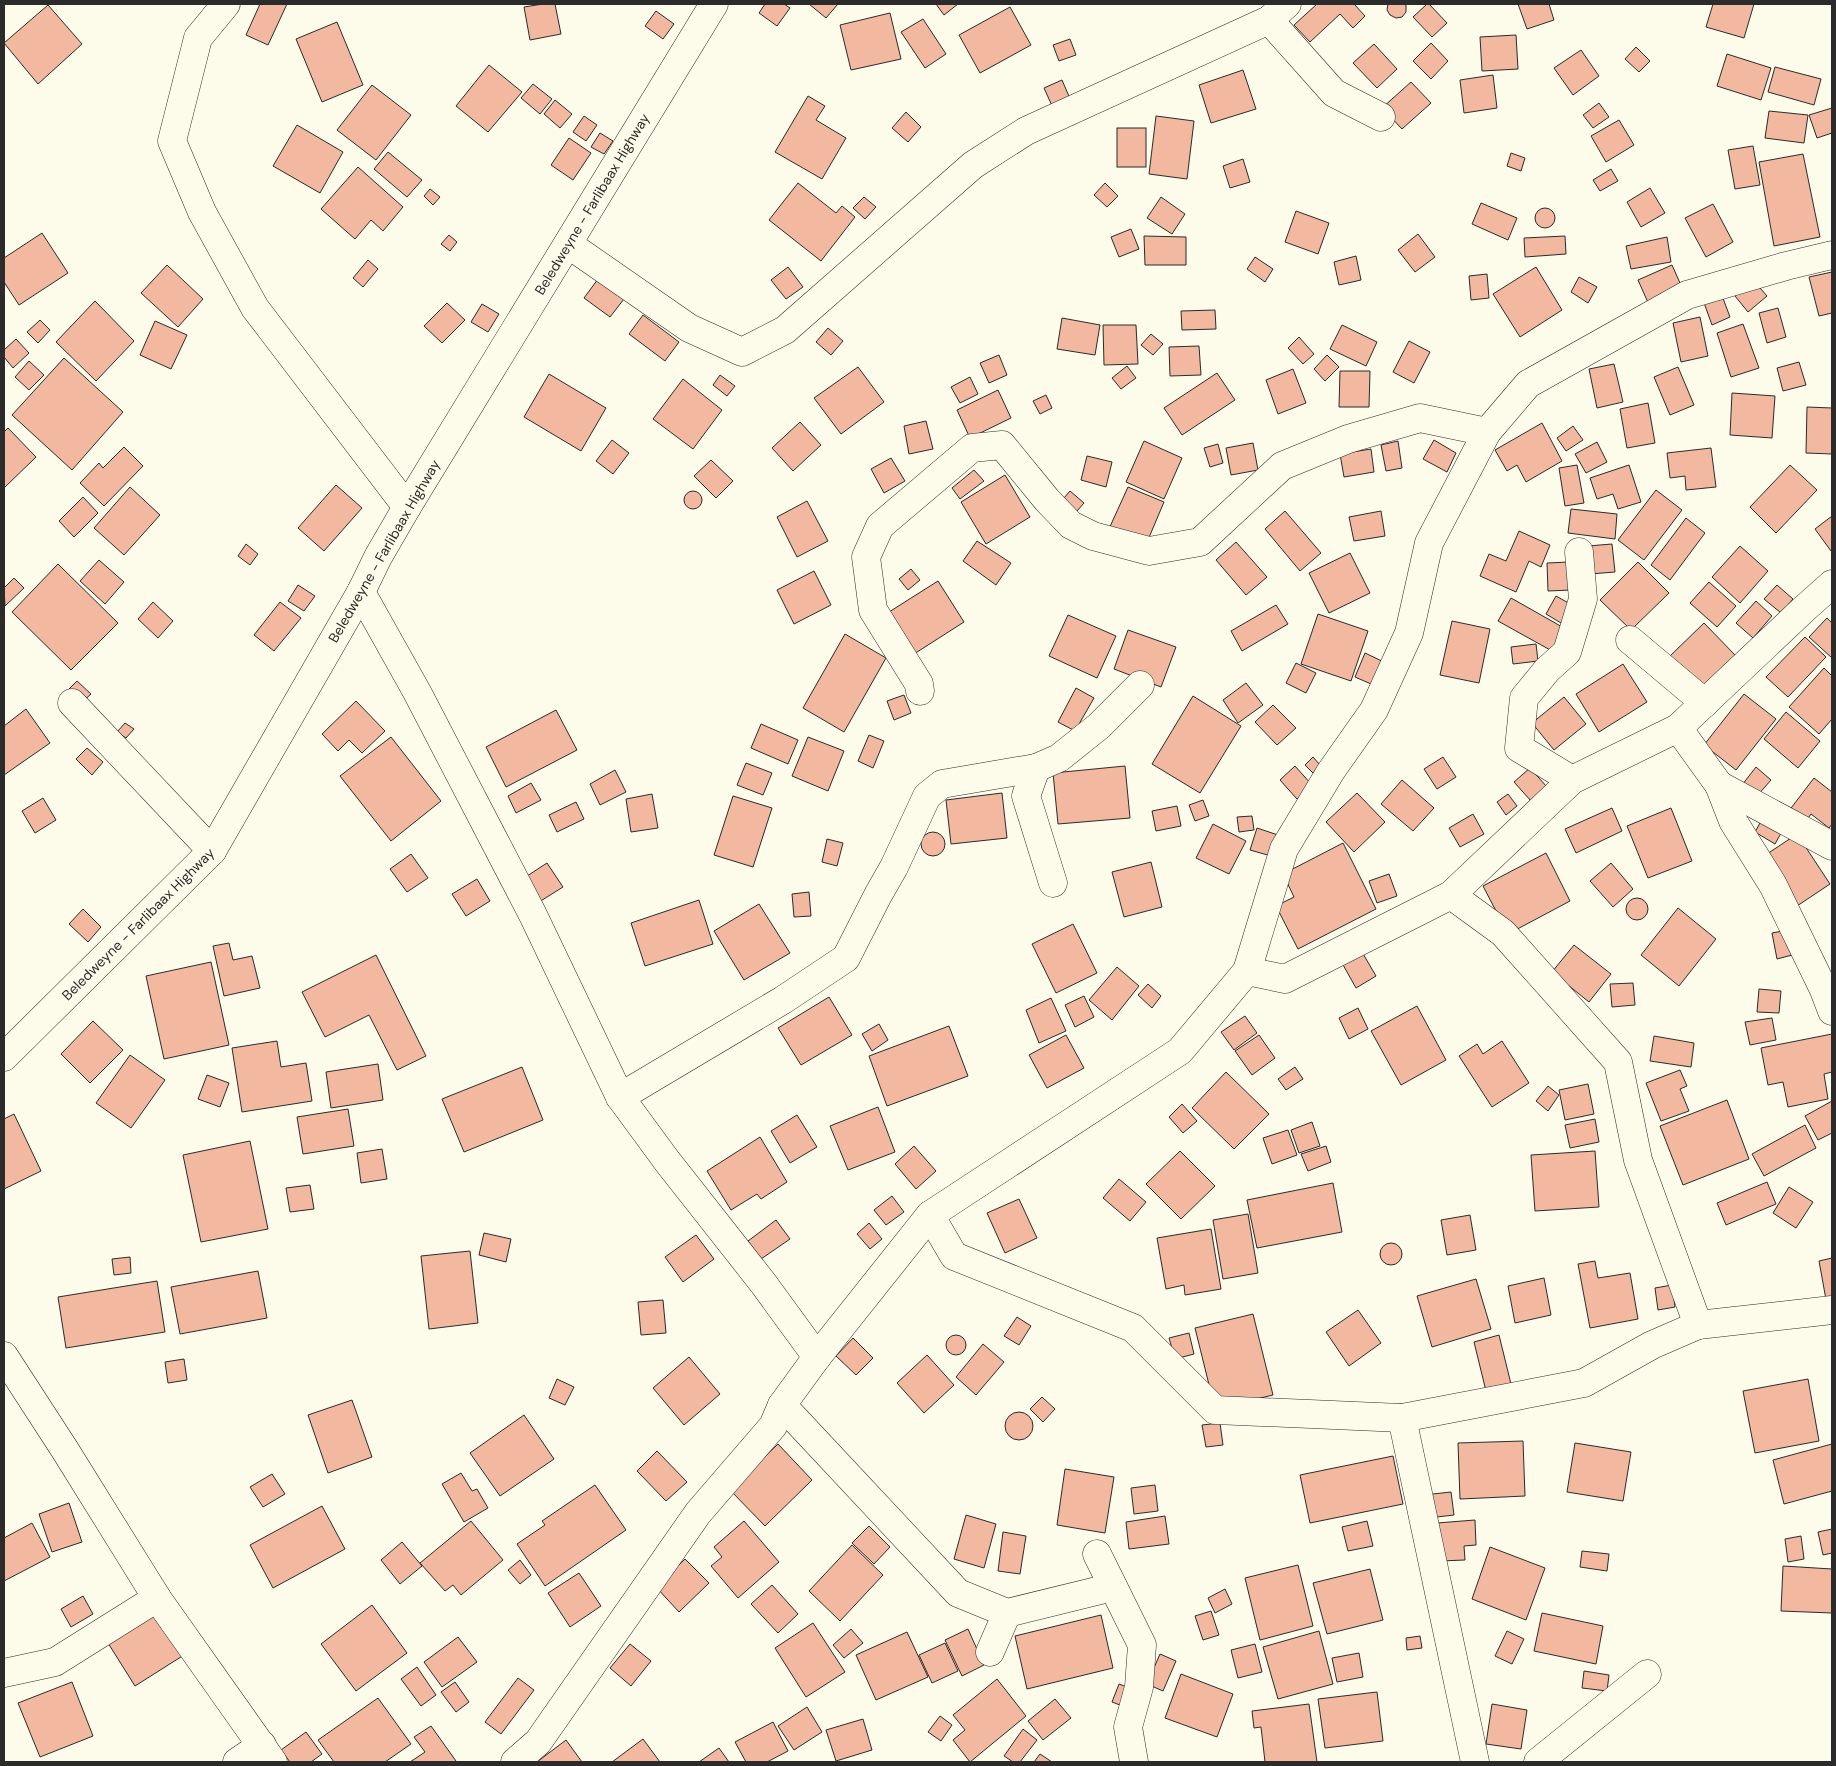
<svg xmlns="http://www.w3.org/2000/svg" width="1836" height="1766" viewBox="0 0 1836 1766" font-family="'DM Sans',sans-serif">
<rect width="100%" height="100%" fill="#fdfbea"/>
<g fill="#f2b8a0" stroke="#2b2b2b">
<path d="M 260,4 L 287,4 L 268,45 L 246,35 Z"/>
<path d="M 543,4 L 555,4 L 561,34 L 530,40 L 524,7 Z"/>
<path d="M 765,4 L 784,4 L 790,8 L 777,26 L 759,13 Z"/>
<path d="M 809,4 L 838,4 L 826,18 Z"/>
<path d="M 936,4 L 958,4 L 944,15 Z"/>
<path d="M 1317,4 L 1354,4 L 1365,16 L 1353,28 L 1340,14 L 1310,42 L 1294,25 Z"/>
<path d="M 1388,4 L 1406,4 L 1406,12 L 1402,17 L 1396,18 L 1390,15 L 1387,10 Z"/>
<path d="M 1427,4 L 1429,4 L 1447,23 L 1432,37 L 1413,17 Z"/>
<path d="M 1518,4 L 1549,4 L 1554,20 L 1527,29 Z"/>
<path d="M 1713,4 L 1754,4 L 1744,38 L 1706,27 Z"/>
<path d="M 48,5 L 82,44 L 38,84 L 4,43 Z"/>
<path d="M 1010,7 L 1031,45 L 980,73 L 959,35 Z"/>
<path d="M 656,11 L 674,24 L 663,39 L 645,26 Z"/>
<path d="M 890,13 L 901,59 L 851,70 L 840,25 Z"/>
<path d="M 923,19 L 946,54 L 925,68 L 901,32 Z"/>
<path d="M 337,22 L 363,85 L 322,102 L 296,39 Z"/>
<path d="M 1516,35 L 1518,69 L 1482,71 L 1480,37 Z"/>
<path d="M 1070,39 L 1076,55 L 1059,61 L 1053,45 Z"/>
<path d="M 1431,43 L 1448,61 L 1431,79 L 1413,61 Z"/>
<path d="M 1374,44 L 1397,69 L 1377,88 L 1353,63 Z"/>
<path d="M 1636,47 L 1650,61 L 1639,72 L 1625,59 Z"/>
<path d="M 1581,50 L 1599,76 L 1573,95 L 1554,68 Z"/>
<path d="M 1727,54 L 1771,68 L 1761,100 L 1717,86 Z"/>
<path d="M 489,65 L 522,92 L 488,132 L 456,106 Z"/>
<path d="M 1775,67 L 1821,79 L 1814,105 L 1768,92 Z"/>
<path d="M 1243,70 L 1256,109 L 1211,123 L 1199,85 Z"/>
<path d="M 1493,75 L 1497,108 L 1464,113 L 1460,80 Z"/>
<path d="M 1062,80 L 1071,101 L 1053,108 L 1044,88 Z"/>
<path d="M 1411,82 L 1431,103 L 1402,129 L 1382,108 Z"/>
<path d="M 533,84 L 552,99 L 540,114 L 521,98 Z"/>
<path d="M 372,85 L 411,115 L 376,160 L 337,130 Z"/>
<path d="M 808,96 L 825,106 L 816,120 L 846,138 L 822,179 L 775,152 Z"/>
<path d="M 555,100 L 572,114 L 560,128 L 544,114 Z"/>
<path d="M 1599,103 L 1609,117 L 1593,128 L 1583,115 Z"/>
<path d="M 1832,108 L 1832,133 L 1817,138 L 1809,115 Z"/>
<path d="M 1769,111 L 1808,115 L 1804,143 L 1765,138 Z"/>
<path d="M 906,112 L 921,127 L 908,142 L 892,128 Z"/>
<path d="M 584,116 L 597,125 L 586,141 L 573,132 Z"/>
<path d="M 1156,116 L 1194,121 L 1187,179 L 1149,174 Z"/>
<path d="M 1619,120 L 1634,145 L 1606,162 L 1591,136 Z"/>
<path d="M 297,125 L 343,152 L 320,193 L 273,166 Z"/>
<rect x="1117" y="128" width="29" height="39"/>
<path d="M 600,133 L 613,141 L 604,154 L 591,147 Z"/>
<path d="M 569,138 L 591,153 L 573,180 L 551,165 Z"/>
<path d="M 1753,146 L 1760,185 L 1735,189 L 1728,150 Z"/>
<path d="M 388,152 L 422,180 L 407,197 L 374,169 Z"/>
<path d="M 1511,153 L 1525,158 L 1521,171 L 1507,166 Z"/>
<path d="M 1803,154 L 1820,237 L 1774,246 L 1759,162 Z"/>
<path d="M 1243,159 L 1250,182 L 1230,188 L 1223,166 Z"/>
<path d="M 358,167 L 403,207 L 383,231 L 371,220 L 355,239 L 321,209 Z"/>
<path d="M 1611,169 L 1618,181 L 1600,191 L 1593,180 Z"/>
<path d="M 798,183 L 836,213 L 842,206 L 855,217 L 821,261 L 769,220 Z"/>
<path d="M 1105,183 L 1118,196 L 1107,207 L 1094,195 Z"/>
<path d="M 1650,188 L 1665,213 L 1641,227 L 1627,202 Z"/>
<path d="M 430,189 L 440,197 L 433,205 L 424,196 Z"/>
<path d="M 864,197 L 876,207 L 865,219 L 853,208 Z"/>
<path d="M 1161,197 L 1185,214 L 1172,234 L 1147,218 Z"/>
<path d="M 1481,203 L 1517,218 L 1508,240 L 1472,224 Z"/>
<path d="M 1713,204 L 1733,242 L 1706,257 L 1685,218 Z"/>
<circle cx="1545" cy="218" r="10"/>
<path d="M 1296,211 L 1329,223 L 1318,254 L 1285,242 Z"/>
<path d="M 1131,229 L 1139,249 L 1119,257 L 1111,237 Z"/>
<path d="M 42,233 L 68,273 L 19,305 L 4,282 L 4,258 Z"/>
<path d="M 1418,234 L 1435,257 L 1415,272 L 1398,250 Z"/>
<path d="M 449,235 L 457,242 L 450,251 L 441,244 Z"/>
<path d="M 1144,236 L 1186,237 L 1186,265 L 1145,265 Z"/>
<path d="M 1565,236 L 1566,254 L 1525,257 L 1524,238 Z"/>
<path d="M 1667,237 L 1671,262 L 1631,269 L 1626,246 Z"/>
<path d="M 1356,256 L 1361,280 L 1339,285 L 1334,262 Z"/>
<path d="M 1255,257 L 1273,269 L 1265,282 L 1247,269 Z"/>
<path d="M 368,260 L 378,269 L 363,287 L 353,278 Z"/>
<path d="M 167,265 L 203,299 L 178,327 L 141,293 Z"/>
<path d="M 1672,265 L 1684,292 L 1650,307 L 1638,280 Z"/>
<path d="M 788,267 L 803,287 L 786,299 L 771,280 Z"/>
<path d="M 1536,267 L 1562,310 L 1520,337 L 1493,294 Z"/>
<path d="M 1832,272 L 1832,313 L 1819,316 L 1809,277 Z"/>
<path d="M 1487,274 L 1489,298 L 1471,300 L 1469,276 Z"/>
<path d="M 1579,277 L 1597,287 L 1588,303 L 1571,292 Z"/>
<path d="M 598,279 L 624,299 L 610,317 L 584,298 Z"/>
<path d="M 1753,280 L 1767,296 L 1748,312 L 1735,296 Z"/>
<path d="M 1721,293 L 1730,317 L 1712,325 L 1703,300 Z"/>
<path d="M 95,301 L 134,341 L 96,381 L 56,342 Z"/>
<path d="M 447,303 L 465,320 L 442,343 L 424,326 Z"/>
<path d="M 482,304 L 499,314 L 488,332 L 471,322 Z"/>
<path d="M 1778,308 L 1786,337 L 1767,343 L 1759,313 Z"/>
<path d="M 1215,310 L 1216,329 L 1182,330 L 1181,311 Z"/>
<path d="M 643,315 L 679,342 L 665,361 L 629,334 Z"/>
<path d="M 1700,317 L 1708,356 L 1681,362 L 1673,323 Z"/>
<path d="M 1062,318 L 1100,325 L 1095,355 L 1057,349 Z"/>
<path d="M 40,320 L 50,330 L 38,343 L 27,332 Z"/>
<path d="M 155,321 L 187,335 L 171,369 L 140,355 Z"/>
<path d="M 1743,324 L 1759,368 L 1731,377 L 1717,333 Z"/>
<path d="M 1103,325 L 1136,325 L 1138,364 L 1104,365 Z"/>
<path d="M 1342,325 L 1377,342 L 1366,366 L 1330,349 Z"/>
<path d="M 828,328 L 843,341 L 831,355 L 816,342 Z"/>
<path d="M 1151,334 L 1163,344 L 1153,355 L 1141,345 Z"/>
<path d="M 1299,337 L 1314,354 L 1303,364 L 1288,348 Z"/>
<path d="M 16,339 L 29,353 L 13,368 L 4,357 L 4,350 Z"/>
<path d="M 1409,341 L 1430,352 L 1414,383 L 1393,372 Z"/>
<path d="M 1199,346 L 1201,375 L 1170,376 L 1169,347 Z"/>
<path d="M 999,355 L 1007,375 L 989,383 L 980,363 Z"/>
<path d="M 1327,355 L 1339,367 L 1325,381 L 1314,369 Z"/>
<path d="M 64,358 L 123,412 L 72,470 L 12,415 Z"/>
<path d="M 29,361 L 44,375 L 29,390 L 15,377 Z"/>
<path d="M 1799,362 L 1806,385 L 1783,391 L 1777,368 Z"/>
<path d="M 1614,364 L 1623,402 L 1597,408 L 1589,369 Z"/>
<path d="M 1127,366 L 1136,378 L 1121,389 L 1112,378 Z"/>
<path d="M 858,367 L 884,402 L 841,434 L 814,398 Z"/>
<path d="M 1678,367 L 1694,405 L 1670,415 L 1654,377 Z"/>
<path d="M 1293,369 L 1306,403 L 1278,414 L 1266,380 Z"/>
<path d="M 1340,371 L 1370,371 L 1369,407 L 1339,407 Z"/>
<path d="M 1217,373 L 1235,400 L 1182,435 L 1164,408 Z"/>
<path d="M 549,374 L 606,408 L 581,451 L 524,417 Z"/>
<path d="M 720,375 L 735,386 L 727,396 L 713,385 Z"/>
<path d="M 970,377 L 978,394 L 960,403 L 951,387 Z"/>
<path d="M 683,379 L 722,410 L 693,449 L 653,419 Z"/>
<path d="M 998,390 L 1011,418 L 970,438 L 957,410 Z"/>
<path d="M 1732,393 L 1775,396 L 1772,438 L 1730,435 Z"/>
<path d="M 1046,395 L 1052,408 L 1040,414 L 1033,401 Z"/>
<path d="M 1648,403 L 1655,443 L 1627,448 L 1620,409 Z"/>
<path d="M 1807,407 L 1832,408 L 1832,454 L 1806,453 Z"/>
<path d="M 926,421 L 933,449 L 909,454 L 904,426 Z"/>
<path d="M 800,422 L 821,445 L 793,471 L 772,448 Z"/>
<path d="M 1542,423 L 1562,461 L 1526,482 L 1517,465 L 1507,471 L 1495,450 Z"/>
<path d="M 1573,426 L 1583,440 L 1566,451 L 1557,438 Z"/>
<path d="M 8,428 L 36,457 L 4,488 L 4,432 Z"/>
<path d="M 612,440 L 629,453 L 613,474 L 596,461 Z"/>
<path d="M 1434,440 L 1456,453 L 1447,472 L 1423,459 Z"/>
<path d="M 1144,441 L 1182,458 L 1164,499 L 1126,482 Z"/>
<path d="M 1398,441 L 1402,468 L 1386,471 L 1381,445 Z"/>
<path d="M 1597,442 L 1607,462 L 1586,473 L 1575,454 Z"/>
<path d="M 1253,443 L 1258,470 L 1231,475 L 1226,448 Z"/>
<path d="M 1218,444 L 1223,463 L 1210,467 L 1204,448 Z"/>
<path d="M 124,447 L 143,466 L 104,506 L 80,483 L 99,463 L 103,468 Z"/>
<path d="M 1711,448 L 1716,487 L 1686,490 L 1685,476 L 1670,478 L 1667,453 Z"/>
<path d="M 1371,449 L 1374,472 L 1344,477 L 1340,454 Z"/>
<path d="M 1087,456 L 1112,462 L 1106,487 L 1081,480 Z"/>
<path d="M 891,458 L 905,481 L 884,493 L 871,469 Z"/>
<path d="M 711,460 L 733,481 L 716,498 L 694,476 Z"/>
<path d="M 1577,465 L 1584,503 L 1565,506 L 1559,468 Z"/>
<path d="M 1629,465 L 1641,502 L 1618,509 L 1613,494 L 1597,499 L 1590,478 Z"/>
<path d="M 1790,465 L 1817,490 L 1776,533 L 1750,507 Z"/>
<path d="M 974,470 L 984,481 L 960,499 L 952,488 Z"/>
<path d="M 1005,475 L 1030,517 L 986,544 L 961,502 Z"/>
<path d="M 336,485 L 362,508 L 324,551 L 298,528 Z"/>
<path d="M 130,487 L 160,515 L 124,555 L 94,528 Z"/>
<path d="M 1128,487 L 1164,502 L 1145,547 L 1108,531 Z"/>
<path d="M 1656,490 L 1682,510 L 1644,560 L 1618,540 Z"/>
<circle cx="693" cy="500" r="9"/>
<path d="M 1070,491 L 1084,503 L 1071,518 L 1057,506 Z"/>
<path d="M 83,497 L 98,513 L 74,537 L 59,521 Z"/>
<path d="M 807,501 L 828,541 L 797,557 L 777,517 Z"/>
<path d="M 1571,509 L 1617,514 L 1615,539 L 1568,533 Z"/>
<path d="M 1285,511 L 1321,553 L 1300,571 L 1265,529 Z"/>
<path d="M 1381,511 L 1385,536 L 1354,541 L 1349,517 Z"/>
<path d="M 1832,516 L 1832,550 L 1831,551 L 1815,529 Z"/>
<path d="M 1686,518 L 1705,533 L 1670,580 L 1651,565 Z"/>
<path d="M 1519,531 L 1550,545 L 1541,567 L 1529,561 L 1516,592 L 1480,576 L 1489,554 L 1506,561 Z"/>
<path d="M 977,541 L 1011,563 L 996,585 L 963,561 Z"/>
<path d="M 1236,542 L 1267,577 L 1246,595 L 1216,560 Z"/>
<path d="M 246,544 L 258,554 L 250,565 L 238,556 Z"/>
<path d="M 1612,544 L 1615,572 L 1590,574 L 1588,546 Z"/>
<path d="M 1740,546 L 1768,571 L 1740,603 L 1712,577 Z"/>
<path d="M 1350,553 L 1370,593 L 1329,613 L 1309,573 Z"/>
<path d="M 99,560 L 124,582 L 105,604 L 80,581 Z"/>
<path d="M 1569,562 L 1571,590 L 1548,591 L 1547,563 Z"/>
<path d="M 1638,562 L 1669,593 L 1631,630 L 1600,600 Z"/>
<path d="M 58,564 L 118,623 L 71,670 L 12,612 Z"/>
<path d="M 911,569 L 920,580 L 908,590 L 899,579 Z"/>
<path d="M 814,571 L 831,605 L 794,624 L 777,590 Z"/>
<path d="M 14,578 L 24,588 L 5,606 L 4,588 Z"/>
<path d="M 938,581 L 964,622 L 914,654 L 889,612 Z"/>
<path d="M 1709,582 L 1736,606 L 1717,627 L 1690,603 Z"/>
<path d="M 298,585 L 315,596 L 304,611 L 288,601 Z"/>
<path d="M 1777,585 L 1793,599 L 1781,613 L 1764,599 Z"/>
<path d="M 1556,596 L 1572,605 L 1561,623 L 1546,614 Z"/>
<path d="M 1511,598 L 1564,628 L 1552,651 L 1498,621 Z"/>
<path d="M 1756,601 L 1772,616 L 1753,638 L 1736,623 Z"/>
<path d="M 153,602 L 173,621 L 158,638 L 138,619 Z"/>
<path d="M 280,602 L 301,618 L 274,651 L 254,635 Z"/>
<path d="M 1276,605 L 1288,624 L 1242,651 L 1231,631 Z"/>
<path d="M 1318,614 L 1368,631 L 1351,681 L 1301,664 Z"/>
<path d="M 1068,615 L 1116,636 L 1097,678 L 1049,656 Z"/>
<path d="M 1827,618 L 1832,623 L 1832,658 L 1809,637 Z"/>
<path d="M 1452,621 L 1490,629 L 1479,683 L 1440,675 Z"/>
<path d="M 1704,623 L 1735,655 L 1702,688 L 1670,656 Z"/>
<path d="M 1128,630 L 1176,647 L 1161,687 L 1114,669 Z"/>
<path d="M 845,634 L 886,658 L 844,732 L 803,708 Z"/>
<path d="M 1805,637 L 1826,657 L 1788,697 L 1766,677 Z"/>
<path d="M 1536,644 L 1538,661 L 1513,664 L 1511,647 Z"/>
<path d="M 1365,653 L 1388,664 L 1378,687 L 1355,677 Z"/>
<path d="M 1296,663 L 1316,673 L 1306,693 L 1286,683 Z"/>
<path d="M 1623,664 L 1647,702 L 1599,732 L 1576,694 Z"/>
<path d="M 1824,668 L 1832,676 L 1832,719 L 1819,734 L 1789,707 Z"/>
<path d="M 77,681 L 91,694 L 78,706 L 66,692 Z"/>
<path d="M 1246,683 L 1263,705 L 1238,723 L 1223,700 Z"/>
<path d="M 1076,688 L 1094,698 L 1075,731 L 1058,722 Z"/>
<path d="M 1744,694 L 1776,719 L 1736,770 L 1704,745 Z"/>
<path d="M 904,695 L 911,713 L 894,720 L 887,701 Z"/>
<path d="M 1193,696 L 1241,726 L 1200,793 L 1152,764 Z"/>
<path d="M 1564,697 L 1586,724 L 1554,750 L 1532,723 Z"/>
<path d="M 356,701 L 385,731 L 362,753 L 349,740 L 338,751 L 322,734 Z"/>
<path d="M 1273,705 L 1296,728 L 1277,745 L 1255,722 Z"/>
<path d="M 26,709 L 50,743 L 4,775 L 4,726 Z"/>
<path d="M 556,710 L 577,750 L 506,787 L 486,747 Z"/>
<path d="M 1786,712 L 1820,741 L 1798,768 L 1764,739 Z"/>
<path d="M 125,723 L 134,729 L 126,738 L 117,732 Z"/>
<path d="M 761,724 L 798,740 L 788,764 L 751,748 Z"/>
<path d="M 869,735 L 884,741 L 873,768 L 858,761 Z"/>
<path d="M 391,737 L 441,801 L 391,841 L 340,776 Z"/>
<path d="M 808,737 L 844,751 L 828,791 L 792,776 Z"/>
<path d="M 87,748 L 103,762 L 92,775 L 76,759 Z"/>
<path d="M 1313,757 L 1320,765 L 1313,773 L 1305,765 Z"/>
<path d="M 1443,757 L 1456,777 L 1437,789 L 1424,769 Z"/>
<path d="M 746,763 L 772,773 L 763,795 L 737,785 Z"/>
<path d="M 1125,766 L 1130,818 L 1058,824 L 1053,773 Z"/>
<path d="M 1295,766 L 1312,785 L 1297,799 L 1280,780 Z"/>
<path d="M 1756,767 L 1771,780 L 1757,796 L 1742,785 Z"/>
<path d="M 1530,768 L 1547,787 L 1531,801 L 1514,782 Z"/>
<path d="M 615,770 L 626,792 L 600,805 L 590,784 Z"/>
<path d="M 1814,778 L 1832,792 L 1832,824 L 1829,828 L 1811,814 L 1804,824 L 1788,812 Z"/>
<path d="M 1402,780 L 1434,808 L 1413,831 L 1381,804 Z"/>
<path d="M 531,783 L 541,800 L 516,813 L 508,796 Z"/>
<path d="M 1002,793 L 1007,838 L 951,844 L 946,800 Z"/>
<path d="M 1357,793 L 1385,822 L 1354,852 L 1326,822 Z"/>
<path d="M 652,794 L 658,828 L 631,832 L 626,799 Z"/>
<path d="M 1508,794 L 1517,806 L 1506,815 L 1497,802 Z"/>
<path d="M 733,796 L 772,808 L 753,867 L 714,855 Z"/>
<path d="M 43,798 L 56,820 L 35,833 L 22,811 Z"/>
<path d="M 1203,800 L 1209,816 L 1195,821 L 1189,805 Z"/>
<path d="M 576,802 L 584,819 L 557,832 L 549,815 Z"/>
<path d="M 1177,806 L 1181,826 L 1156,831 L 1152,811 Z"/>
<path d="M 1612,808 L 1622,831 L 1576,853 L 1565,829 Z"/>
<path d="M 1671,808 L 1692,861 L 1648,878 L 1627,826 Z"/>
<path d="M 1473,814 L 1484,834 L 1460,847 L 1449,828 Z"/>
<path d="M 1765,814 L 1785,826 L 1775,844 L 1755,832 Z"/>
<path d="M 1252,816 L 1254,830 L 1239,832 L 1237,817 Z"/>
<path d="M 1213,824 L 1246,841 L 1229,874 L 1196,858 Z"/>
<path d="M 1257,828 L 1278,835 L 1271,856 L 1250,850 Z"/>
<circle cx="933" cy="844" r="12"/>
<path d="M 1797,834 L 1830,884 L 1794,908 L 1761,858 Z"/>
<path d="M 827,839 L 843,843 L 837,866 L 822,862 Z"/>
<path d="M 1343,843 L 1376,909 L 1298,949 L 1276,906 L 1294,897 L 1283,874 Z"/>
<path d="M 1546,853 L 1570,901 L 1508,934 L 1483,886 Z"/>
<path d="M 411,854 L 428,878 L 407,892 L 390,869 Z"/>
<path d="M 1151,862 L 1162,907 L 1124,917 L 1112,872 Z"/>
<path d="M 547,863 L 563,887 L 539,902 L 524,878 Z"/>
<path d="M 1611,863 L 1633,889 L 1613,907 L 1590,881 Z"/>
<path d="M 1389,874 L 1397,896 L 1377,903 L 1369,881 Z"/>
<path d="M 477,879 L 490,901 L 466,916 L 452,894 Z"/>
<path d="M 809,892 L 811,916 L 794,917 L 792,894 Z"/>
<circle cx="1637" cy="909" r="11"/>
<path d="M 699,900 L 713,944 L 645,966 L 631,923 Z"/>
<path d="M 759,904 L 790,953 L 744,980 L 714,931 Z"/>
<path d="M 1678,908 L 1716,939 L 1679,986 L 1641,955 Z"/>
<path d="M 83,909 L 101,927 L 88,942 L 69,924 Z"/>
<path d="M 1073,924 L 1097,973 L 1056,993 L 1032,944 Z"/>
<path d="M 1788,930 L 1792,955 L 1777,959 L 1772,933 Z"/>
<path d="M 229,943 L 233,960 L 252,956 L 260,988 L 224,996 L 213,946 Z"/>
<path d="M 1574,945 L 1611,974 L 1589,1002 L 1552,972 Z"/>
<path d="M 1362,952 L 1376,976 L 1356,988 L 1342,963 Z"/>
<path d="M 376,955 L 426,1056 L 397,1070 L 369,1015 L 325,1037 L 302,992 Z"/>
<path d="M 211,962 L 229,1045 L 164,1059 L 146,976 Z"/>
<path d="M 1117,967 L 1139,986 L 1112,1020 L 1089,1000 Z"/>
<path d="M 1633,983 L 1635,1005 L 1612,1007 L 1610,984 Z"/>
<path d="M 1148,984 L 1161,996 L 1152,1008 L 1138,995 Z"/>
<path d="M 1759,989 L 1781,991 L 1779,1013 L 1757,1012 Z"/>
<path d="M 1084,996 L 1094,1017 L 1075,1027 L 1065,1005 Z"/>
<path d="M 829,997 L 852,1035 L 801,1065 L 778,1028 Z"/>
<path d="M 1051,998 L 1066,1031 L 1039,1043 L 1026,1010 Z"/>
<path d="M 1417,1006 L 1446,1060 L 1401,1085 L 1371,1031 Z"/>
<path d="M 1358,1008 L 1368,1029 L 1349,1039 L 1339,1018 Z"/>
<path d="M 1245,1016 L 1257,1033 L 1234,1050 L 1221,1032 Z"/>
<path d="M 1772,1018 L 1776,1040 L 1750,1045 L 1745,1022 Z"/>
<path d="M 93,1021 L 123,1050 L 90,1083 L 61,1054 Z"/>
<path d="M 879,1024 L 888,1040 L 872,1051 L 862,1034 Z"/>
<path d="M 949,1026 L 968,1076 L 887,1106 L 869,1056 Z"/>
<path d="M 1832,1034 L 1832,1072 L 1824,1074 L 1828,1099 L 1788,1107 L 1783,1082 L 1768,1085 L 1761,1048 Z"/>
<path d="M 1066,1035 L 1084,1068 L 1047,1088 L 1029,1055 Z"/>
<path d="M 1259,1035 L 1275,1058 L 1252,1075 L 1235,1051 Z"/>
<path d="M 1654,1036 L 1694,1043 L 1691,1067 L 1650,1061 Z"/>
<path d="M 277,1041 L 281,1067 L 306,1063 L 312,1101 L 242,1112 L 232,1048 Z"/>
<path d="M 1502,1041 L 1529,1083 L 1492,1107 L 1459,1056 L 1477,1044 L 1483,1054 Z"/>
<path d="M 130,1055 L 165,1080 L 131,1128 L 96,1103 Z"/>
<path d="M 378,1064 L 383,1100 L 331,1108 L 326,1072 Z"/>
<path d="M 522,1067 L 543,1120 L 464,1152 L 442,1099 Z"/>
<path d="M 1295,1067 L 1303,1079 L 1286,1090 L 1278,1079 Z"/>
<path d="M 1680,1070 L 1687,1086 L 1680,1089 L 1689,1111 L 1661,1121 L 1646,1083 Z"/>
<path d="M 1226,1072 L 1269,1114 L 1234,1149 L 1192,1108 Z"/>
<path d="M 207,1075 L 229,1083 L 220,1107 L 198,1099 Z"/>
<path d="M 1588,1084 L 1594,1114 L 1565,1120 L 1559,1090 Z"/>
<path d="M 1548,1086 L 1559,1095 L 1548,1111 L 1536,1101 Z"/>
<path d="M 1727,1100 L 1749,1159 L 1683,1185 L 1660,1126 Z"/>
<path d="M 1832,1101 L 1832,1133 L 1818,1140 L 1805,1116 Z"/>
<path d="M 1182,1104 L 1197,1121 L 1183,1133 L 1169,1117 Z"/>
<path d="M 878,1107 L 895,1152 L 848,1170 L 830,1126 Z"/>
<path d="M 348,1109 L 354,1146 L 303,1154 L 297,1117 Z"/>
<path d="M 14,1114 L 41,1171 L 4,1189 L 4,1119 Z"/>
<path d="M 797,1115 L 817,1147 L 790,1163 L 771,1131 Z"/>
<path d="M 1595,1119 L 1599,1142 L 1570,1148 L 1565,1125 Z"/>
<path d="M 1312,1122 L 1320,1146 L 1299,1153 L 1291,1130 Z"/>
<path d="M 1805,1125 L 1816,1148 L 1764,1176 L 1752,1154 Z"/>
<path d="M 1288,1130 L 1297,1155 L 1272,1164 L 1263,1138 Z"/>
<path d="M 760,1137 L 787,1182 L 761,1199 L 757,1194 L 731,1210 L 707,1171 Z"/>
<path d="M 250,1141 L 268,1229 L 201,1242 L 183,1155 Z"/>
<path d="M 914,1146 L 936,1171 L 916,1189 L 895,1164 Z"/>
<path d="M 1326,1146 L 1331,1162 L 1308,1171 L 1301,1154 Z"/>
<path d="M 382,1149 L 387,1179 L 361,1183 L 357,1153 Z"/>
<path d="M 1180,1151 L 1215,1186 L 1181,1219 L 1146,1184 Z"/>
<path d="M 1595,1151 L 1599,1207 L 1535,1211 L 1531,1155 Z"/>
<path d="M 1119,1179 L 1146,1202 L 1130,1221 L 1103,1198 Z"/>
<path d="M 1767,1182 L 1776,1204 L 1726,1225 L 1717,1203 Z"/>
<path d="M 1333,1183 L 1342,1232 L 1257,1248 L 1247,1200 Z"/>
<path d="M 310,1185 L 314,1209 L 290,1212 L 286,1188 Z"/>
<path d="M 1789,1187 L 1813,1202 L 1796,1228 L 1773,1213 Z"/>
<path d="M 892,1196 L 904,1212 L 886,1225 L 874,1210 Z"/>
<path d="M 1019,1199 L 1037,1238 L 1005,1253 L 987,1213 Z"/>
<path d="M 1248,1214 L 1258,1273 L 1223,1279 L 1213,1220 Z"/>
<path d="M 1470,1215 L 1476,1250 L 1447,1255 L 1441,1220 Z"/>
<path d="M 776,1220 L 790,1239 L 761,1259 L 748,1241 Z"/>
<path d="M 869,1223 L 882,1239 L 870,1249 L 857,1234 Z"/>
<path d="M 1211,1229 L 1221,1289 L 1185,1295 L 1184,1285 L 1166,1289 L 1157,1238 Z"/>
<path d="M 484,1233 L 511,1239 L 506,1262 L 479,1255 Z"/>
<path d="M 696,1235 L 714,1259 L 683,1282 L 665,1257 Z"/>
<circle cx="1391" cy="1254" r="11"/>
<path d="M 470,1251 L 478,1323 L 429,1329 L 421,1256 Z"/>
<path d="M 130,1257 L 131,1273 L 114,1275 L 112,1259 Z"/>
<path d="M 1832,1258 L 1832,1305 L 1827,1305 L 1819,1261 Z"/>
<path d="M 1595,1261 L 1598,1278 L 1630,1273 L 1638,1319 L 1590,1328 L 1578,1264 Z"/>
<path d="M 258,1271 L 267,1318 L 180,1334 L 171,1287 Z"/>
<path d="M 1544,1278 L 1551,1315 L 1515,1323 L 1508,1286 Z"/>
<path d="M 1476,1279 L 1491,1329 L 1432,1347 L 1417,1296 Z"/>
<path d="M 157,1281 L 165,1332 L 66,1348 L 58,1297 Z"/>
<path d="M 1672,1285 L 1675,1307 L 1658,1310 L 1655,1288 Z"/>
<path d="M 663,1300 L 666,1333 L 641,1335 L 638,1302 Z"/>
<path d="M 1358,1310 L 1381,1343 L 1349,1366 L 1326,1332 Z"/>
<path d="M 1253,1314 L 1273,1395 L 1215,1409 L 1195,1328 Z"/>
<path d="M 1017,1317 L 1031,1326 L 1019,1345 L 1004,1336 Z"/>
<path d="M 1189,1333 L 1194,1354 L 1175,1359 L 1169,1338 Z"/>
<circle cx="956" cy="1345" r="10"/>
<path d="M 1499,1335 L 1511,1384 L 1486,1391 L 1474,1342 Z"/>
<path d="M 853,1338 L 873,1358 L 856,1375 L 836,1356 Z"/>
<path d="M 983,1344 L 1004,1362 L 976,1395 L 956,1377 Z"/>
<path d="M 927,1355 L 954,1385 L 924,1413 L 897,1383 Z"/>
<path d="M 689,1357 L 720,1394 L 684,1425 L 653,1388 Z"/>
<path d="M 184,1359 L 187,1380 L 168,1383 L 165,1362 Z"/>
<path d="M 557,1379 L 574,1387 L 565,1405 L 549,1398 Z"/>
<path d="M 1808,1379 L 1819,1441 L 1755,1453 L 1743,1391 Z"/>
<path d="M 1042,1397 L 1055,1409 L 1043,1422 L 1030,1409 Z"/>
<path d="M 352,1400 L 372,1457 L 328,1473 L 308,1415 Z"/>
<circle cx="1019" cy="1426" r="14"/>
<path d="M 524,1415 L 554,1459 L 500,1496 L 470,1453 Z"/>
<path d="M 1220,1423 L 1223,1445 L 1206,1447 L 1202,1425 Z"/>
<path d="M 1523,1441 L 1525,1496 L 1460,1499 L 1458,1443 Z"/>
<path d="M 1575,1443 L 1631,1452 L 1623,1501 L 1567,1492 Z"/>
<path d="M 778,1444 L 812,1480 L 765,1526 L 730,1490 Z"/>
<path d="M 1832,1444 L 1832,1491 L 1784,1504 L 1773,1460 Z"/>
<path d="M 657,1451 L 687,1482 L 666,1501 L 637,1471 Z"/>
<path d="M 1393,1456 L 1403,1504 L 1310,1523 L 1300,1475 Z"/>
<path d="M 1065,1469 L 1114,1477 L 1105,1533 L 1057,1525 Z"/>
<path d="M 461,1473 L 472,1491 L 477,1489 L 488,1508 L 464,1522 L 442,1484 Z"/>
<path d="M 272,1474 L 285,1494 L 263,1507 L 250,1487 Z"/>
<path d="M 595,1485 L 626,1530 L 545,1586 L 517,1544 L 545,1525 L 542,1521 Z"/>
<path d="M 1155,1485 L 1158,1511 L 1134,1514 L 1131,1488 Z"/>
<path d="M 1451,1492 L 1454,1515 L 1428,1518 L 1424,1495 Z"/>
<path d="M 69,1503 L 82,1542 L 52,1552 L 39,1514 Z"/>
<path d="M 322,1506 L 345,1549 L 273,1588 L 250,1545 Z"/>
<path d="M 966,1515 L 996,1524 L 984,1568 L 954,1559 Z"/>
<path d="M 1165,1516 L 1169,1544 L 1129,1549 L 1126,1522 Z"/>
<path d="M 1475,1520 L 1476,1545 L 1464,1546 L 1465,1560 L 1440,1561 L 1437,1523 Z"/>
<path d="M 471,1521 L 503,1560 L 461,1595 L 453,1585 L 445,1591 L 420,1563 Z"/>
<path d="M 744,1521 L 779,1562 L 738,1598 L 711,1566 L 722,1557 L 714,1547 Z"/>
<path d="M 1367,1521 L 1373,1546 L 1348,1551 L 1342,1527 Z"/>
<path d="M 32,1523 L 50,1557 L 4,1581 L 4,1538 Z"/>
<path d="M 869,1526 L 890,1547 L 874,1564 L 852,1543 Z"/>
<path d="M 1832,1529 L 1832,1553 L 1823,1555 L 1818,1532 Z"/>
<path d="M 1003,1532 L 1026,1536 L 1020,1574 L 998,1571 Z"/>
<path d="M 1801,1536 L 1804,1559 L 1788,1562 L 1785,1539 Z"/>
<path d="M 402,1542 L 422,1566 L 400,1584 L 381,1560 Z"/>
<path d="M 852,1545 L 883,1575 L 840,1621 L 809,1591 Z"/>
<path d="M 1490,1547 L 1545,1568 L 1526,1620 L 1472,1599 Z"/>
<path d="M 1582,1551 L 1609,1554 L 1607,1571 L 1580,1567 Z"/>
<path d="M 685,1559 L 709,1583 L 679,1612 L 656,1587 Z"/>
<path d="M 520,1560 L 531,1575 L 520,1584 L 508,1570 Z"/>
<path d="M 1298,1565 L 1313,1626 L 1260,1640 L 1245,1578 Z"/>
<path d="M 1783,1566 L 1832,1569 L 1832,1613 L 1781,1611 Z"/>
<path d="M 1370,1569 L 1383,1620 L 1327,1634 L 1313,1583 Z"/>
<path d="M 579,1573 L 601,1606 L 570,1627 L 548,1593 Z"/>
<path d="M 772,1585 L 798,1614 L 778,1633 L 751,1604 Z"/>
<path d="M 1225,1589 L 1232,1604 L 1215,1613 L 1208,1598 Z"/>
<path d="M 83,1596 L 93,1614 L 71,1627 L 61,1609 Z"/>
<path d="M 372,1605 L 407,1653 L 356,1691 L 321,1644 Z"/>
<path d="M 1211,1611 L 1219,1635 L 1203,1640 L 1195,1616 Z"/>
<path d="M 156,1612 L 184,1655 L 135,1686 L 108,1643 Z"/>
<path d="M 1542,1613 L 1603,1626 L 1596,1664 L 1534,1651 Z"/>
<path d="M 1101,1615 L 1113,1668 L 1027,1689 L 1015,1636 Z"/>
<path d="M 813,1623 L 845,1672 L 806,1697 L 775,1648 Z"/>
<path d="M 851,1629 L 863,1643 L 844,1658 L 833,1645 Z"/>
<path d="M 968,1629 L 984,1665 L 962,1676 L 945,1640 Z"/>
<path d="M 1319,1631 L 1333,1684 L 1278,1699 L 1263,1647 Z"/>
<path d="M 1507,1631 L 1524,1639 L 1512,1664 L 1495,1656 Z"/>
<path d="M 907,1632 L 928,1677 L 876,1700 L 856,1655 Z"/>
<path d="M 1420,1636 L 1422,1648 L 1407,1650 L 1406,1638 Z"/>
<path d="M 458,1637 L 477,1662 L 442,1687 L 424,1662 Z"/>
<path d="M 945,1643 L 958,1671 L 932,1683 L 919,1655 Z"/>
<path d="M 630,1644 L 651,1661 L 631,1686 L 610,1668 Z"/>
<path d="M 1255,1644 L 1262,1672 L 1238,1678 L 1231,1650 Z"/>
<path d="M 1359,1653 L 1363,1677 L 1337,1682 L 1332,1658 Z"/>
<path d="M 1160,1654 L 1176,1661 L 1163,1691 L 1147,1684 Z"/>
<path d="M 417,1667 L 436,1695 L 421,1706 L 401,1679 Z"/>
<path d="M 1584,1671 L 1609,1675 L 1607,1691 L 1582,1688 Z"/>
<path d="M 1181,1674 L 1233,1694 L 1217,1737 L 1165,1718 Z"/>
<path d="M 518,1678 L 534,1690 L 501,1734 L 485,1722 Z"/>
<path d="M 997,1679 L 1026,1716 L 970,1762 L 953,1740 L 965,1730 L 953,1715 Z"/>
<path d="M 72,1682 L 93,1736 L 40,1757 L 18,1703 Z"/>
<path d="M 455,1682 L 469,1702 L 456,1712 L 441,1692 Z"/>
<path d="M 1119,1684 L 1132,1689 L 1125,1707 L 1112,1702 Z"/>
<path d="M 1377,1692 L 1383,1741 L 1325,1748 L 1318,1699 Z"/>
<path d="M 378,1698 L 411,1744 L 385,1762 L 334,1762 L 318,1740 Z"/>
<path d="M 1055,1699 L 1071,1718 L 1043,1740 L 1028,1721 Z"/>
<path d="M 1309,1704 L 1317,1762 L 1265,1762 L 1261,1727 L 1254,1728 L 1252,1711 Z"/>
<path d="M 1492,1704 L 1527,1710 L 1521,1749 L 1486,1744 Z"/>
<path d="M 807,1707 L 822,1732 L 794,1750 L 778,1726 Z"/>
<path d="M 940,1716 L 952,1725 L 941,1741 L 928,1732 Z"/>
<path d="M 863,1719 L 872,1750 L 836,1761 L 826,1730 Z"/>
<path d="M 773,1722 L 788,1751 L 767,1762 L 746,1762 L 735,1742 Z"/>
<path d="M 431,1726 L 456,1761 L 454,1762 L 410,1762 L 425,1752 L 414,1737 Z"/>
<path d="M 1023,1729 L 1037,1740 L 1020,1762 L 1013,1762 L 1004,1756 Z"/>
<path d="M 306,1732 L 322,1754 L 311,1762 L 290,1762 L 281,1750 Z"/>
<path d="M 643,1739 L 660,1762 L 612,1762 Z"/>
<path d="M 566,1740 L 582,1762 L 537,1762 Z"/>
<path d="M 719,1748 L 729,1762 L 699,1762 Z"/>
<path d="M 1040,1754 L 1052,1762 L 1034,1762 Z"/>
</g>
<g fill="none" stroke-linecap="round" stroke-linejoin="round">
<defs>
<g id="street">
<path d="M 226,4 L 198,38 L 172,141 L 202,212 L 255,308 L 407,507"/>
<path d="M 1269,20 L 1334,93 L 1381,117"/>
<path d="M 568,244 L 689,328 L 742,352 L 785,330 L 973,165 L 1026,131 L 1269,20 L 1287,4"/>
<path d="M 361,592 L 417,692 L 533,915 L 620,1097 L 667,1161 L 763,1283 L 817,1357"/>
<path d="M 1630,640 L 1705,703"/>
<path d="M 920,691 L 919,684 L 873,610 L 866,557 L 880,526 L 972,448 L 1002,445 L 1047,500 L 1071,525 L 1093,536 L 1149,551 L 1200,542 L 1282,466 L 1348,439 L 1420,418 L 1487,432"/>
<path d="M 72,703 L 212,851"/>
<path d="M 1678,728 L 1719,785 L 1733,821 L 1773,885 L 1824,990 L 1832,1011"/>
<path d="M 1036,768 L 1026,796 L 1053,883"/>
<path d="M 1572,780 L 1519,748 L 1524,698 L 1547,670 L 1567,652 L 1583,599 L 1579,552"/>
<path d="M 1719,785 L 1832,846"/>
<path d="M 1451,895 L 1503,933 L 1618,1062 L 1638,1160 L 1698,1325"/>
<path d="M 1247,971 L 1285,979 L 1451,895 L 1572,780 L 1678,728 L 1804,609 L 1832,584"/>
<path d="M 4,1057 L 212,851 L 361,592 L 378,557 L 407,507 L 714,4"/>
<path d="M 620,1097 L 783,1000 L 846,958 L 878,895 L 894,867 L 927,796 L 942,784 L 1036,768 L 1059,758 L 1099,726 L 1140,685"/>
<path d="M 930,1215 L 954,1256 L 1133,1328 L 1215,1410 L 1402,1418 L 1584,1383 L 1652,1345 L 1698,1325 L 1832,1310"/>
<path d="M 4,1356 L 65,1450 L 157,1598 L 273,1762"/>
<path d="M 782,1405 L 958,1593 L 1007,1613 L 1113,1587"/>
<path d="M 1402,1418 L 1475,1762"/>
<path d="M 1097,1554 L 1142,1645 L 1139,1687 L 1128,1727 L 1134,1762"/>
<path d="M 990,1652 L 1007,1613"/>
<path d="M 4,1673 L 55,1662 L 157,1598"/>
<path d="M 237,1762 L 262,1745"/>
<path d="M 515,1762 L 538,1742 L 698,1513 L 773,1426 L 782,1405 L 817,1357 L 930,1215 L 1180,1051 L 1247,971 L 1284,849 L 1331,771 L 1374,710 L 1409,633 L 1429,543 L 1487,432 L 1528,384 L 1687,295 L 1786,266 L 1832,255"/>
<path d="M 1538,1762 L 1647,1674"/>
</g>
</defs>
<use href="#street" stroke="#2b2b2b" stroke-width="29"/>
<use href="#street" stroke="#fdfbea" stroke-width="28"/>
</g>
<g text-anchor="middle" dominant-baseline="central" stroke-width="4" stroke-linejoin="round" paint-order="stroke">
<g font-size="14" fill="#2b2b2b" stroke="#fdfbea">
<text transform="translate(592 204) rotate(-59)">Beledweyne - Farlibaax Highway</text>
<text transform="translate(384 551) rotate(-60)">Beledweyne - Farlibaax Highway</text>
<text transform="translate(138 924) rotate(-45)">Beledweyne - Farlibaax Highway</text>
</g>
</g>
<rect width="1836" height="1766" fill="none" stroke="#2b2b2b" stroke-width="10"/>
</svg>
